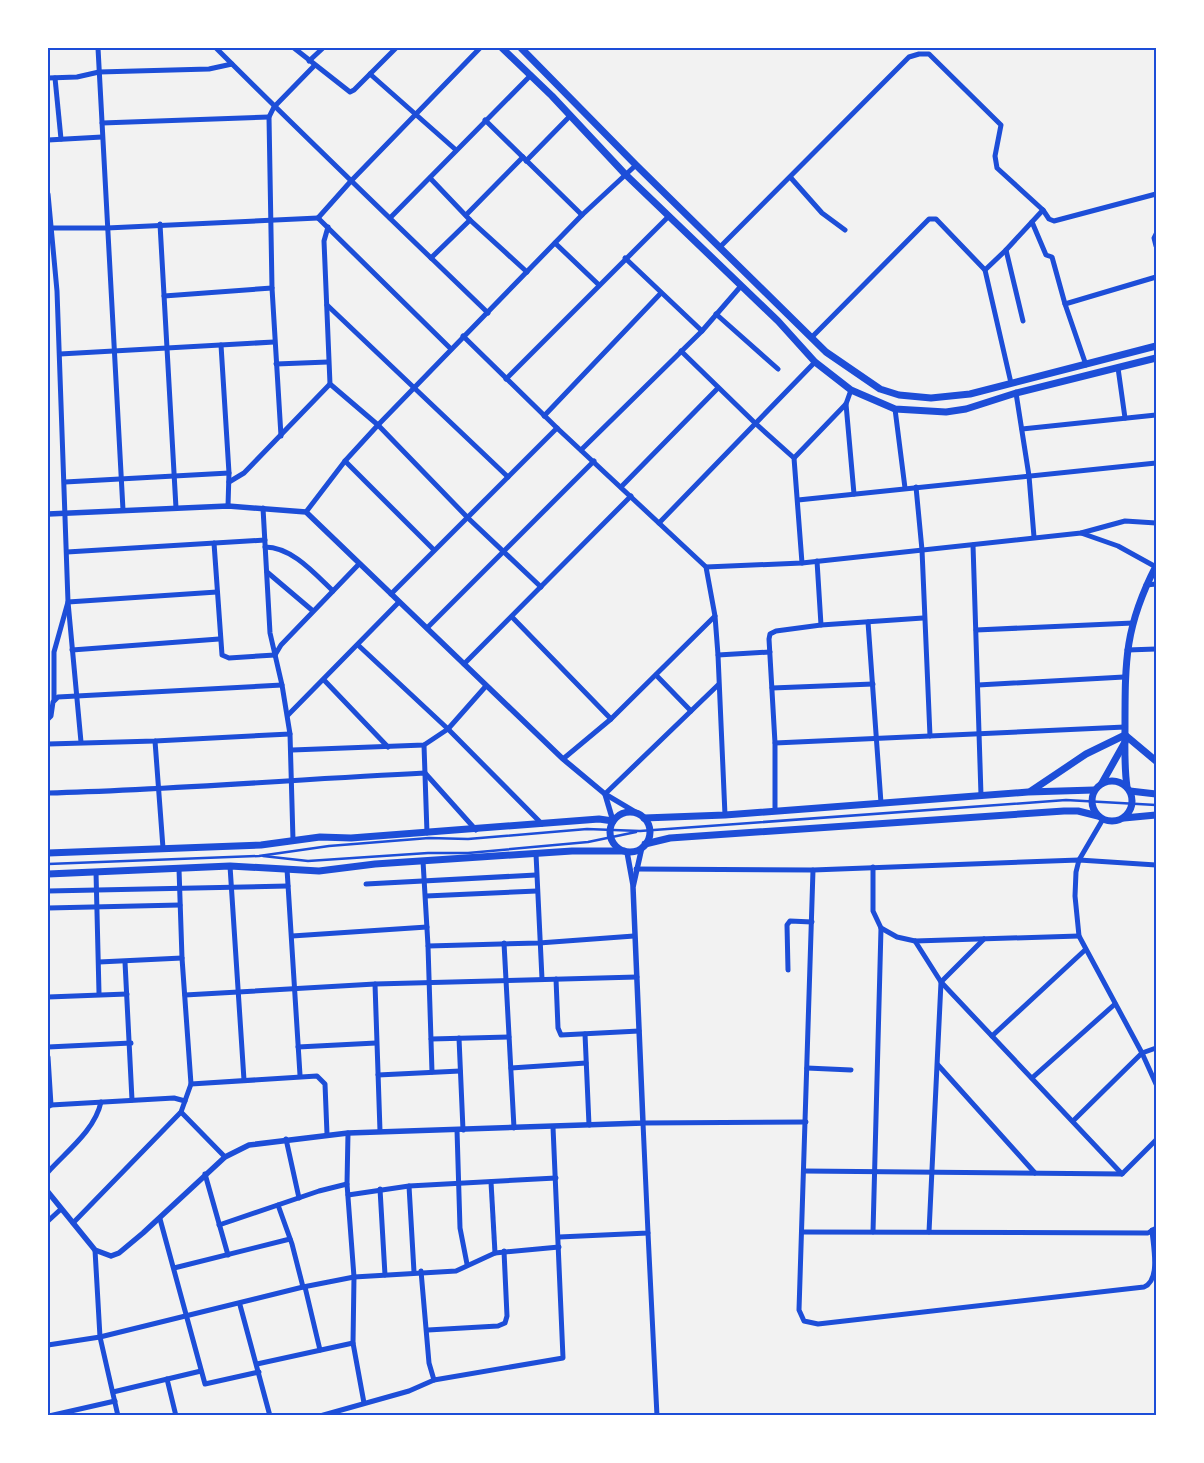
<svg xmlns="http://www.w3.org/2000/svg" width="1204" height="1463" viewBox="0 0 1204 1463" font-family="Literata,serif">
<rect width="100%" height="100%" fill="#f2f2f2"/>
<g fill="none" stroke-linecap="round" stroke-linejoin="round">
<g stroke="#1d4ed8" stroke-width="2.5">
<path d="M 263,856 L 308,861 L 428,853 L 468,853 L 588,842 L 636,832"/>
<path d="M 48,864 L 259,856 L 329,846 L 429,838 L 468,839 L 587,829 L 640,831 L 1066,800 L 1156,805"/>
</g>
<g stroke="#1d4ed8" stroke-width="5">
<path d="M 98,48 L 123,510"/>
<path d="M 216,48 C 305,137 397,225 488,313"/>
<path d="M 294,48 L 350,92 L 354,90 L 396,48"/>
<path d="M 309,61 L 323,48"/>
<path d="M 370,74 L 456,150"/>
<path d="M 48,78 L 77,77 L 99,72 L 209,69 L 232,64"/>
<path d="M 55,78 L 61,139"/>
<path d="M 485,120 L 582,215"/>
<path d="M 102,123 L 269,117"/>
<path d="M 48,140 L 102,137"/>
<path d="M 526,161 L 570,116"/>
<path d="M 430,178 L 470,220 L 527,272"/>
<path d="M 791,178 L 822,213 L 845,230"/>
<path d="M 48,194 L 57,291 L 68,602 L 81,742"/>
<path d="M 466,215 L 523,157"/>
<path d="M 318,218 L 351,181 L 480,48"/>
<path d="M 318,218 L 451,349"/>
<path d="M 390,218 L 531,75"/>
<path d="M 1032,222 L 1046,255 L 1052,257 L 1065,304 L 1086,365"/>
<path d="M 160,224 L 176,508"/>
<path d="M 328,227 L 324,241 L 330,384 L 378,425 L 468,518 L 541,587"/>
<path d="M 48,228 L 107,228 L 318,218"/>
<path d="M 1156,234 L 1154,238 L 1156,246"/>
<path d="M 555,243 L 599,285"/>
<path d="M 720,247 L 909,57 L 919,54 L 929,54 L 1001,125 L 995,156 L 997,168 L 1043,210 L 1049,219 L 1054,221 L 1156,194"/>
<path d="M 1006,250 L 1023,321"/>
<path d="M 431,258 L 470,220"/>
<path d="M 625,258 L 702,331"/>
<path d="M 164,296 L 272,288"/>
<path d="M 1065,304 L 1156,277"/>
<path d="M 327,305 L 508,477"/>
<path d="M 716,314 L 778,369"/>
<path d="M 463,336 L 557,428 L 706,567 L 715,616 L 718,655 L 725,815"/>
<path d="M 812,337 L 929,219 L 936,219 L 985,270"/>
<path d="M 221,345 L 229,473 L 228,506"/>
<path d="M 681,351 L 755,423 L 794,458 L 802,563"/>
<path d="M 60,354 L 274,342"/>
<path d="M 276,364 L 328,362"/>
<path d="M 1118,368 L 1125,418"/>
<path d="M 506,379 L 669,216"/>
<path d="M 1011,383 L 985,270 L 1006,250 L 1043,210"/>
<path d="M 1016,393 L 1029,476 L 1034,537"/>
<path d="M 846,404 L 854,494"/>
<path d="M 895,409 L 905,488"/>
<path d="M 544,416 L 661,293"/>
<path d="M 1022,429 L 1156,415"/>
<path d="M 281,436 L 272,288 L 269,117 L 274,107 L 314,66"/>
<path d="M 581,450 L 702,331 L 741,286"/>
<path d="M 794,458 L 846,404 L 851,390"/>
<path d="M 345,461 L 434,550"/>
<path d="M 65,482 L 229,473"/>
<path d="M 229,482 L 244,473 L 330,384"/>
<path d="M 621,487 L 718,388"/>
<path d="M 916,487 L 922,550 L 930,736"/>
<path d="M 798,500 L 1156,463"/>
<path d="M 263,508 L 270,633 L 282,685 L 290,734 L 293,840"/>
<path d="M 306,512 L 345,461 L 378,425 L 582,215 L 636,165"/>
<path d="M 659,523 L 815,362"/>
<path d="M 1081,533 L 1118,546 L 1156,567"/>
<path d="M 214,543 L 222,655 L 229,658 L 275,655"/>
<path d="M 973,545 L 981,795"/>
<path d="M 265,547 C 292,547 315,574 333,591"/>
<path d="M 67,552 L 265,540"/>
<path d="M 817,561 L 821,625"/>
<path d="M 706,567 L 802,563 L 1081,533 L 1125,521 L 1156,523"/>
<path d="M 267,572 L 313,611"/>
<path d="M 1146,585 L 1156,584"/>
<path d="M 391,594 L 557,428"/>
<path d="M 512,617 L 611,719"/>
<path d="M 868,622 L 881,803"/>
<path d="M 427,628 L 594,461"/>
<path d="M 976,630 L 1133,623"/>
<path d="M 358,645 L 448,729 L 542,824"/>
<path d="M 72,650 L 219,639"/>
<path d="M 1127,650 L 1156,649"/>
<path d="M 275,655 L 281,645 L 359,564"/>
<path d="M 718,655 L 770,652"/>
<path d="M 464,664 L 631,496"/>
<path d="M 656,675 L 691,711"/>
<path d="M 324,680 L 388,747"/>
<path d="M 978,685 L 1124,677"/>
<path d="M 772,688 L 873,684"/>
<path d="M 54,700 L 54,652 L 68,602 L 217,592"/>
<path d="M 288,715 L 399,602"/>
<path d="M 48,719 L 51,716 L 53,702 L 58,697 L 282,685"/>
<path d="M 155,741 L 163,848"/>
<path d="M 775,743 L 1125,727"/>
<path d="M 48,744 L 155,741 L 290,734"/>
<path d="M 424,745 L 427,833"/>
<path d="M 292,750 L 424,745 L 448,729 L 486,686"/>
<path d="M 563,759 L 611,719 L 715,616"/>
<path d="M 48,793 C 173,790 299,779 425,773 L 476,830"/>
<path d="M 605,794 L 718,685"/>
<path d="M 775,810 L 775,743 L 769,639 L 770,634 L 776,631 L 821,625 L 923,618"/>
<path d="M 1103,819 L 1079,860 L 1076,872 L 1075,896 L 1079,936 L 1142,1053 L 1156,1084"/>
<path d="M 536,854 L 542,979"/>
<path d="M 423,861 L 428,946 L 432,1072"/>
<path d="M 230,866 L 244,1080"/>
<path d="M 287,869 L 300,1075"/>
<path d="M 636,869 L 813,870 L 1079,860 L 1156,865"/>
<path d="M 813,870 L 799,1310 L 804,1321 L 818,1324 L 1144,1287 C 1161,1280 1153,1246 1152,1230"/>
<path d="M 96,872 L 99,993"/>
<path d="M 366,884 L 536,875"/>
<path d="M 48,891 L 288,886"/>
<path d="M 426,896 L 537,891"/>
<path d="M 48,908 L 180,905"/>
<path d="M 881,928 L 897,937 L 915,941 L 1079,936"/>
<path d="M 292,936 L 427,927"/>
<path d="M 915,941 L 941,982 L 1122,1174"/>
<path d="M 504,943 L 514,1128"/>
<path d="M 428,946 L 539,943 L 634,936"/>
<path d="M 99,962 L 182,958"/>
<path d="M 125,962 L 132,1100"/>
<path d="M 788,970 L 787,925 L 790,921 L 812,922"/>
<path d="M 556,979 L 558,1028 L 561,1035 L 639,1031"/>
<path d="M 375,984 L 380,1131"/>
<path d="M 185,995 L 375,984 L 637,977"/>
<path d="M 48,997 L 127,994"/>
<path d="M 585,1034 L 589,1125"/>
<path d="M 992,1036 L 1085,950"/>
<path d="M 459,1038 L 463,1130"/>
<path d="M 431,1039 L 509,1037"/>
<path d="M 48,1047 L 131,1043"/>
<path d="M 298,1047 L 376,1043"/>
<path d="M 48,1057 L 51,1105"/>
<path d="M 938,1065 L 1035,1173"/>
<path d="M 511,1068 L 586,1063"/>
<path d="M 807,1068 L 851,1070"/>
<path d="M 378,1075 L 460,1071"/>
<path d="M 1032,1078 L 1115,1004"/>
<path d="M 191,1084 L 317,1076 L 325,1084 L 327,1134"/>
<path d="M 48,1107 L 51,1105 L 174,1098 L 185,1101"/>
<path d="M 181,1112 L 225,1157"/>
<path d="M 1073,1121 L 1142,1053 L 1156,1048"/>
<path d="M 457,1130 L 460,1228 L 467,1264"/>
<path d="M 348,1133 L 347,1184 L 354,1277 L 353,1343 L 364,1403"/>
<path d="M 286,1139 L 299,1198"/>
<path d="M 804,1171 L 1122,1174 L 1156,1140"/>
<path d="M 48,1172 C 67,1151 95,1130 101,1102"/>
<path d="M 205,1174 L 228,1255"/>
<path d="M 491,1182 L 495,1253"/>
<path d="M 409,1186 L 414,1272"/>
<path d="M 380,1189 L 385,1275"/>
<path d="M 348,1195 L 409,1186 L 556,1178"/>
<path d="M 278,1205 L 292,1244 L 303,1287"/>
<path d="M 160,1219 L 205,1384 L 259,1372"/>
<path d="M 48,1221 L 61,1209"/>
<path d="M 73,1223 L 181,1112 L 191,1084 L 182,958 L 179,869"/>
<path d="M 219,1225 L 319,1191 L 347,1184"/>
<path d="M 802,1232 L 1148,1233 L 1156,1228"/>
<path d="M 873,1232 L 881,928 L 873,911 L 873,867"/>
<path d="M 929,1232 L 941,982 L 984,939"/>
<path d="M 648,1233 L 657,1416"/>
<path d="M 559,1237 L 648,1233 L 643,1123 L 806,1122"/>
<path d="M 95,1250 L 100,1337 L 118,1416"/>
<path d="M 174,1268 L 290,1239"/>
<path d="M 421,1271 L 429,1363 L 434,1380"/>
<path d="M 305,1287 L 320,1350"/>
<path d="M 240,1305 L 270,1416"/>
<path d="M 428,1330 L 498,1326 L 505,1323 L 507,1316 L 504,1251"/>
<path d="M 48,1345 L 100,1337 L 303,1287 L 354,1277 L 456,1271 L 495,1253 L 559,1247"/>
<path d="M 257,1364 L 353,1343"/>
<path d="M 167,1379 L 176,1416"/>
<path d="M 113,1392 L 201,1371"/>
<path d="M 49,1416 L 115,1401"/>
<path d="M 320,1416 L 409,1391 L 434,1380 L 563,1358 L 553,1127"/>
</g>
<g stroke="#1d4ed8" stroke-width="5.5">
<path d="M 48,514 L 228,506 L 306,512 L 563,759 L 605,794 L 637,813"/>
<path d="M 605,794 L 613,821"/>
<path d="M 627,852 L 633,885"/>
<path d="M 48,1192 L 95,1250 L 111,1256 L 119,1253 L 143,1233 L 225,1157 L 249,1145 L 348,1133 L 643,1123 L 633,887 L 642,847"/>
</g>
<g stroke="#1d4ed8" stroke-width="7">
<path d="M 502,48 L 552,96 L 625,174 L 778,321 L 815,362 L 851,390 L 895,409 L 946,412 L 966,409 L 1016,393 L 1156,358"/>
<path d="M 521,48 L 636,165 L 826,352 L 880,389 L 899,395 L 931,398 L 970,394 L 1156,346"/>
<path d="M 1125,735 L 1156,761"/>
<circle cx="1112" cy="801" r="20"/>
<path d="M 1102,783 L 1125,742"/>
<path d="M 1127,787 C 1124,766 1125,747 1125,726 C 1125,660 1125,626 1156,566"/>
<path d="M 1031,791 L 1086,754 L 1125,735"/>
<path d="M 1130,791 L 1156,794"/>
<circle cx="630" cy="832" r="20"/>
<path d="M 644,818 L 725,815 L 1028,792 L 1094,790"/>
<path d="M 1124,818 L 1156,815"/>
<path d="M 645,844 L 670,838 L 1064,811 L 1078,811 L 1098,816"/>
<path d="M 48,853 L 261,845 L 320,837 L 351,838 L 599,819 L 613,821"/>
<path d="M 48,874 L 230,866 L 319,871 L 375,864 L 572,851 L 624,851"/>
</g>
</g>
<rect width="1204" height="1463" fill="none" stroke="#ffffff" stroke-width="98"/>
<rect x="49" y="49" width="1106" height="1365" fill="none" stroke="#1d4ed8" stroke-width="2"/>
</svg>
